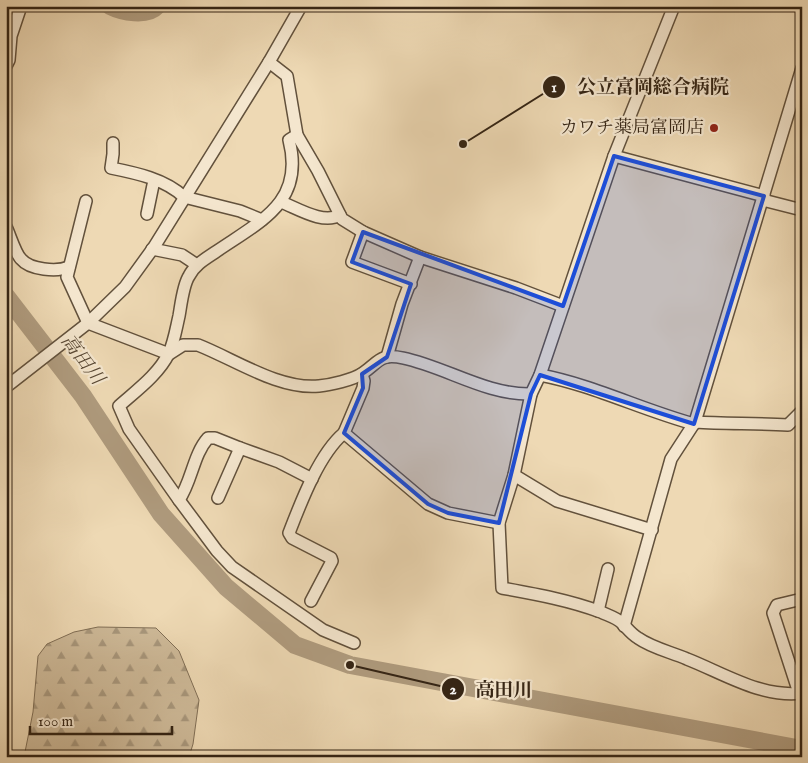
<svg xmlns="http://www.w3.org/2000/svg" width="808" height="763" viewBox="0 0 808 763" font-family="'IM FELL English','Noto Serif JP',serif">
<defs>
<pattern id="forest-firs" width="22" height="20" patternUnits="userSpaceOnUse" patternTransform="scale(1.25)"><rect width="22" height="20" fill="#ceba99"/><path d="M5 1l3.5 6h-7zM16 11l3.5 6h-7z" fill="#a8977c"/></pattern>
</defs>
<rect width="100%" height="100%" fill="#eed9b4"/>
<filter id="stains"><feTurbulence type="fractalNoise" baseFrequency=".004" numOctaves="4"/><feColorMatrix values="0 0 0 0 .2 0 0 0 0 .09 0 0 0 0 .02 0 0 0 .5 -.17"/></filter>
<radialGradient id="worn" r=".72"><stop offset=".6" stop-color="#630" stop-opacity="0"/><stop offset="1" stop-color="#630" stop-opacity=".3"/></radialGradient>
<path fill="url(#forest-firs)" stroke="#816f56" d="M 98,627 L 156,628 L 179,651 L 199,700 L 193,744 L 189,757 L 24,757 L 33,712 L 38,656 L 47,644 L 74,632 Z"/>
<g fill="none" stroke-linecap="round" stroke-linejoin="round">
<g stroke="#af9b7e" stroke-width="18">
<path d="M 110,6 C 122,12 147,17 157,6"/>
<path d="M 6,296 L 83,396 L 161,514 L 226,587 L 295,645 L 350,665 L 802,749"/>
</g>
<defs>
<g id="minor">
<path d="M 674,6 L 614,156 L 540,375 L 531,394 L 514,475 L 499,523 L 502,588 C 535,594 569,600 601,612 C 607,615 617,618 622,623 C 627,628 631,634 638,638 C 652,648 671,652 687,659 C 723,673 761,698 802,693"/>
<path d="M 269,62 L 287,76 L 297,135 L 318,171 L 342,219 L 363,232 L 420,257 L 516,288 L 563,306"/>
<path d="M 6,66 L 9,60 L 11,36 L 21,6"/>
<path d="M 297,135 L 289,140 C 305,202 261,221 217,251 C 207,258 195,264 189,276 C 183,285 181,305 179,316 C 176,329 174,342 169,353 C 158,375 137,390 119,406 L 129,429 L 179,500 L 217,551 L 232,567 L 323,630 L 354,643"/>
<path d="M 113,143 L 113,154 L 111,168 C 136,173 165,179 184,197 L 240,211 L 262,220"/>
<path d="M 614,156 L 764,196"/>
<path d="M 763,200 L 802,210"/>
<path d="M 86,201 L 67,277 L 88,323 L 169,354 L 183,345 L 198,345 C 234,359 279,390 319,386 C 330,385 353,380 363,373 C 379,362 380,353 403,358 C 446,367 486,395 531,394"/>
<path d="M 281,202 C 297,208 323,225 340,215"/>
<path d="M 147,214 L 153,185 L 156,181"/>
<path d="M 6,227 C 10,235 15,253 21,259 C 30,270 57,272 69,267"/>
<path d="M 363,232 L 352,262 L 411,284"/>
<path d="M 152,249 L 182,255 L 197,265"/>
<path d="M 387,357 L 402,304 L 420,257"/>
<path d="M 362,374 L 364,381 L 363,388 L 344,433 L 428,504 L 448,513 L 499,523"/>
<path d="M 540,375 C 593,385 642,410 694,424"/>
<path d="M 6,387 L 88,323 L 125,287 L 154,247 L 269,62 L 301,6"/>
<path d="M 695,422 C 726,424 757,423 788,425 L 802,411"/>
<path d="M 514,475 L 557,501 L 652,530"/>
<path d="M 218,498 L 240,448 L 279,462 L 312,479"/>
<path d="M 179,500 C 192,481 193,455 208,438 L 215,438 L 240,448"/>
<path d="M 311,601 L 332,561 L 331,558 L 292,538 L 289,533 C 301,502 319,454 344,433"/>
<path d="M 598,611 L 608,569"/>
<path d="M 624,626 L 671,459 L 695,422 L 802,68"/>
<path d="M 799,693 L 773,613 L 777,605 L 802,599"/>
</g>
</defs>
<use href="#minor" stroke="#62513c" stroke-width="14"/>
<use href="#minor" stroke="#f4e6ce" stroke-width="11"/>
</g>
<path fill="#1d4ed8" fill-opacity="0.2" stroke="#1d4ed8" stroke-width="4" stroke-linejoin="round" d="M 614,156 L 764,196 L 694,424 L 540,375 L 531,394 L 499,523 L 448,513 L 428,504 L 344,433 L 363,388 L 362,374 L 387,357 L 411,284 L 352,262 L 363,232 L 563,306 Z"/>
<circle fill="#8f2418" stroke="#f4e6ce" stroke-width="2" cx="714" cy="128" r="5"/>
<g text-anchor="middle" dominant-baseline="central" stroke-width="4.5" stroke-linejoin="round" paint-order="stroke">
<g font-size="18" fill="#342414" stroke="#f4e6ce" text-anchor="end">
<text x="704" y="128">カワチ薬局富岡店</text>
</g>
<g font-size="19" font-style="italic" fill="#594834" stroke="#f4e6ce">
<text transform="translate(82 360) rotate(53)">高田川</text>
</g>
</g>
<path fill="none" stroke="#342414" stroke-width="2" d="M463 144L554 87M350 665L453 689"/>
<g fill="#342414" stroke="#f4e6ce" stroke-width="2">
<circle cx="463" cy="144" r="5"/>
<circle cx="350" cy="665" r="5"/>
<circle cx="554" cy="87" r="12"/>
<circle cx="453" cy="689" r="12"/>
</g>
<g font-size="15" text-anchor="middle" font-weight="bold" fill="#fff">
<text x="554" y="92">1</text>
<text x="453" y="694">2</text>
</g>
<g font-size="19" text-anchor="middle" font-weight="bold" fill="#342414" stroke="#f4e6ce" stroke-width="4.5" stroke-linejoin="round" paint-order="stroke">
<text x="653" y="93">公立富岡総合病院</text>
<text x="504" y="696">高田川</text>
</g>
<rect width="808" height="763" fill="none" stroke="#eed9b4" stroke-width="25"/>
<rect x="8" y="8" width="793" height="748" fill="none" stroke="#342414" stroke-width="2.5"/>
<rect x="12" y="12" width="783" height="738" fill="none" stroke="#342414"/>
<path d="M30 726v8h142v-8" fill="none" stroke="#342414" stroke-width="2.5"/>
<text x="38" y="726" font-size="15" fill="#342414" stroke="#f4e6ce" stroke-width="4" paint-order="stroke">100 m</text>
<rect width="100%" height="100%" filter="url(#stains)"/>
<rect width="100%" height="100%" fill="url(#worn)"/>
</svg>
